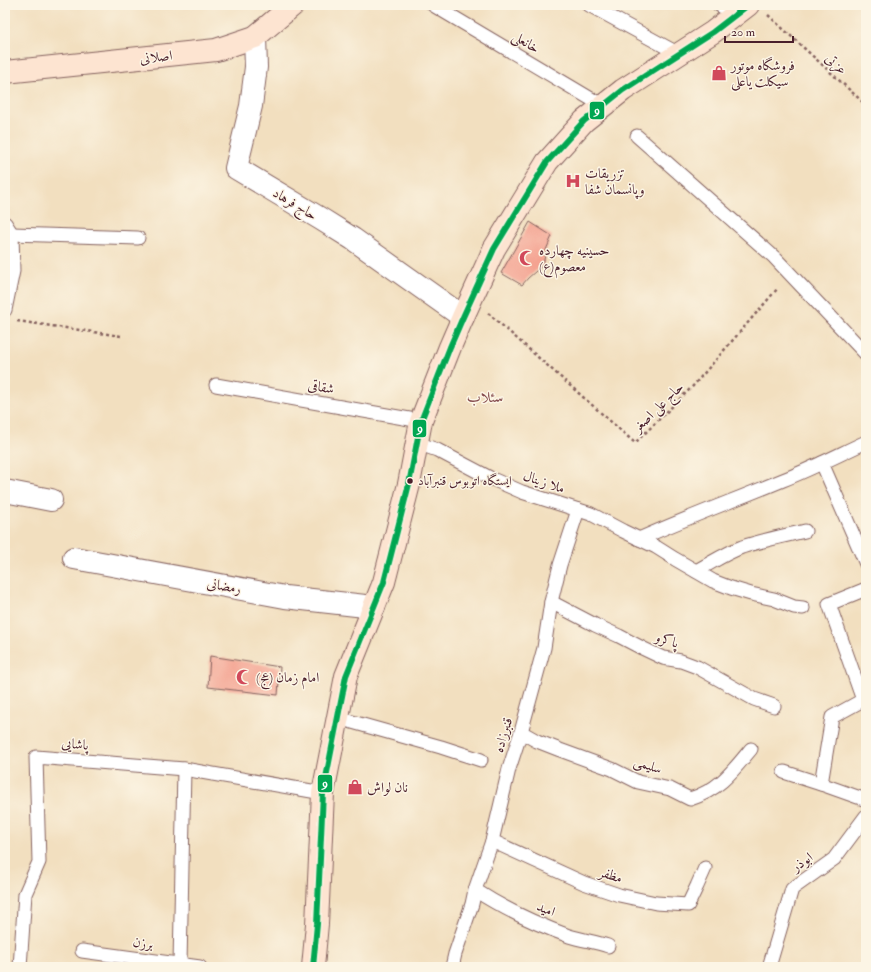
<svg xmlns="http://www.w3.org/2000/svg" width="871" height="972" viewBox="0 0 871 972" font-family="'IM FELL Double Pica',Amiri,serif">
<rect width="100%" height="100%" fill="#fcf5e5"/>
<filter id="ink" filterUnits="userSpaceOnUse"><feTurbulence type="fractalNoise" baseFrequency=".025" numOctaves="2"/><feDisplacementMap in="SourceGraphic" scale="8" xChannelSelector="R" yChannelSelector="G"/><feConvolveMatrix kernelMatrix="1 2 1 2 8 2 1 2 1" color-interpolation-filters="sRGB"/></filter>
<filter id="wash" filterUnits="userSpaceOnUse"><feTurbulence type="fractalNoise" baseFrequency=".012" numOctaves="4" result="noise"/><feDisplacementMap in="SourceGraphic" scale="16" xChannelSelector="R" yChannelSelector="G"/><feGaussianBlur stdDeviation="0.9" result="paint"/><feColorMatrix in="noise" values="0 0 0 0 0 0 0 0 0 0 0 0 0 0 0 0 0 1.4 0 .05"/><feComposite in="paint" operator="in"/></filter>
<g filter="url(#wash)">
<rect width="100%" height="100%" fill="#f2dfbf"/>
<g id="blocks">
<g fill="#f4a391">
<path d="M 530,222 L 552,236 L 546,250 L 543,265 L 528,278 L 522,285 L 501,273 Z"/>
<path d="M 210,656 L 280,667 L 278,695 L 208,687 Z"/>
</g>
</g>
</g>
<g filter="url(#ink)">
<use href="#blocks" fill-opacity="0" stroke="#85625f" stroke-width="1"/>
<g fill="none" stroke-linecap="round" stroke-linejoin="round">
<defs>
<g id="lane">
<path d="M 433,5 L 603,106"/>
<path d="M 589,5 L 679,54"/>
<path d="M 719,5 L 736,15"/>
<path d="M 637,136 L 774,257 L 866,354"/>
<path d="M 5,223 L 12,234 L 13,271 L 5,310"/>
<path d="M 12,234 L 138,238"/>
<path d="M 216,385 L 421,421"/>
<path d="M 417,443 L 437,450 L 490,478 L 522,492 L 591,514 L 623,531 L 656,547 L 675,559 L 713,581 L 731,588 L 751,594 L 774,599 L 794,607 L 803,608"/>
<path d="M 822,463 L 866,564"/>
<path d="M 639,539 C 686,518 735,500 783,480 C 811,469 838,455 866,442"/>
<path d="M 696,571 C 711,563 726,553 742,547 C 763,540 784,536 805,531"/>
<path d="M 551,602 L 595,625 L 619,636 L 642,648 L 663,658 L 681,661 L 697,667 L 754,699 L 774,706"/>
<path d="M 338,718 L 441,747 L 481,760"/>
<path d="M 521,732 L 537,741 L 560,750 L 612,769 L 638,782 L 670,789 L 690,799 C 719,790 732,772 751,749"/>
<path d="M 784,772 L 821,784 L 866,800"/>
<path d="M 821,784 L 832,717 L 863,700 L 829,604 L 866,589"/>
<path d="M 492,841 L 584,883 L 619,895 L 656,903 L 688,905 L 697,886 L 705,868"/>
<path d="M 475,890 C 504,909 536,924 569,936 C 582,940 596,942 608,946"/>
<path d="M 82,951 L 200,967"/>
<path d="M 180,964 L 184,769"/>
<path d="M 20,967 L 25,894 L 39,862 L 36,757 L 184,769 L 323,793"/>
<path d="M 452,967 L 455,954 L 472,904 L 475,890 L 492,841 L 509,769 L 521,732 L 544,648 L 551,602 L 560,565 L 578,510"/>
<path d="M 769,967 L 792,889 L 834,859 L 866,816"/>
</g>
<g id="street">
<path d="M 255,37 L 256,67 L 251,106 L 236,168 L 321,219 L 353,239 L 463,317"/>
<path d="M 5,491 L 51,500"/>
<path d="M 74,558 L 285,597 L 374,607"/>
</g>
<g id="secondary">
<path d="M 5,72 L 216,50 L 255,37 L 293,5"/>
<path d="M 313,967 L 317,924 L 323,793 L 346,676 L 384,582 L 409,484 L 421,421 L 450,347 L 463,317 L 494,249 L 547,162 L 584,121 L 623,90 L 713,32 L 748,5"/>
</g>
</defs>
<use href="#lane" stroke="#85625f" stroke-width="15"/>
<use href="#street" stroke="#85625f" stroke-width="24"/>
<use href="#secondary" stroke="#85625f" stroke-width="24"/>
<g stroke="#85625f" stroke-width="2.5" stroke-dasharray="3 3" stroke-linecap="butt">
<path d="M 768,15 L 866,105"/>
<path d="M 488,313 L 635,443 L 693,386 L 778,288"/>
<path d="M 17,321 L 121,336"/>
</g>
<use href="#lane" stroke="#fff" stroke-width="13"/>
<use href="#street" stroke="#fff" stroke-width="22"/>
<use href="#secondary" stroke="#fde4d1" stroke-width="22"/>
<defs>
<path id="bus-1" d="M 313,967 L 317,924 L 323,793 L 346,676 L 384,582 L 409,484 L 421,421 L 450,347 L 463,317 L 494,249 L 547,162 L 584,121 L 623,90 L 713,32 L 748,5"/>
</defs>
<use href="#bus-1" stroke="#fcf5e5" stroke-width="9"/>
<use href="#bus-1" stroke="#00a651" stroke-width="6"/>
</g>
</g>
<defs>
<symbol id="shop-bare" viewBox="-9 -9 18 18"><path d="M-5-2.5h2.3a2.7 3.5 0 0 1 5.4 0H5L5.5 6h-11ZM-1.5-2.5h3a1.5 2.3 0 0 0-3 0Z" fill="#d1495b" stroke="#fcf5e5" stroke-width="2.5" paint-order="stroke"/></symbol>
<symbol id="hospital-bare" viewBox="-9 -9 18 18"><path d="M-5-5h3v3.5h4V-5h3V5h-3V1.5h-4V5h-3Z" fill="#d1495b" stroke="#fcf5e5" stroke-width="2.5" paint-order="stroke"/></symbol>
<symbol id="mosque-bare" viewBox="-9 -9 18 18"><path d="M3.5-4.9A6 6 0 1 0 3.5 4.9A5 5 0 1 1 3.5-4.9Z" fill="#d1495b" stroke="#fcf5e5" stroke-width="2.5" paint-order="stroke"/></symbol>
</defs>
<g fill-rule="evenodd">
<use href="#shop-bare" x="708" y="62" width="22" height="22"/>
<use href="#hospital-bare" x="562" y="170" width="22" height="22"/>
<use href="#mosque-bare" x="516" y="247" width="22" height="22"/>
<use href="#mosque-bare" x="233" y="666" width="22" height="22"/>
<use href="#shop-bare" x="344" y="776" width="22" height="22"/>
</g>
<circle fill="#4a1f2b" stroke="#fcf5e5" stroke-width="1.5" cx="410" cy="481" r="3.5"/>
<g text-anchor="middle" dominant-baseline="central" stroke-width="3" stroke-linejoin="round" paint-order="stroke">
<g font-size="13" fill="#4a1f2b" stroke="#fcf5e5" text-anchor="start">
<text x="418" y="481">ایستگاه اتوبوس قنبرآباد</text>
</g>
<g font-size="14" fill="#4a1f2b" stroke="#fcf5e5">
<text transform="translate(526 42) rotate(31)">خانعلی</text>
<text transform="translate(156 57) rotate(-6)">اصلانی</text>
<text transform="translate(836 64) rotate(43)">عزتی</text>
<text transform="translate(295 204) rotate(31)">حاج فرهاد</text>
<text transform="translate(321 387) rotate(10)">شقاقی</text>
<text transform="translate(658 407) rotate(-44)">حاج علی اصغر</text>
<text transform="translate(544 482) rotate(19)">ملا زینال</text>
<text transform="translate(224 586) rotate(10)">رمضانی</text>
<text transform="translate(667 640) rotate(18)">پاکرو</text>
<text transform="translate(503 735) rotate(-73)">قنبرزاده</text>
<text transform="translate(75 744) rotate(5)">پاشایی</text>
<text transform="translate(648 765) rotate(19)">سلیمی</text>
<text transform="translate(802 862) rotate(-35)">ابوذر</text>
<text transform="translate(611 875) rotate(18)">مظفر</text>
<text transform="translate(546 909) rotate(23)">امید</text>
<text transform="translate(143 943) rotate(8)">برزن</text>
</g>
<g font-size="14" fill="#4a1f2b" stroke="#fcf5e5" text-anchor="start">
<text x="731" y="65">فروشگاه موتور<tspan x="731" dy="16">سیکلت یاعلی</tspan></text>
<text x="585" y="173">تزریقات<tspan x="585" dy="16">وپانسمان شفا</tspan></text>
<text x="539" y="250">حسینیه چهارده<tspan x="539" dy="16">معصوم(ع)</tspan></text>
<text x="256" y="677">امام زمان (عج)</text>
<text x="367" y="787">نان لواش</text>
</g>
<g font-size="15" fill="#864d4f" stroke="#fcf5e5">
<text x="485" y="397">سئلاب</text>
</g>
</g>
<g stroke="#fcf5e5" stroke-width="1.5">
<rect x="589" y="101" width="16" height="19" rx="4" fill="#00a651"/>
<rect x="412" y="419" width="15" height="19" rx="4" fill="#00a651"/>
<rect x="317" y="774" width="16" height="19" rx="4" fill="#00a651"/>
</g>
<g font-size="11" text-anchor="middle" font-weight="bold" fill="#fff">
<text x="597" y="114">9</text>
<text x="420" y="432">9</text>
<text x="325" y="787">9</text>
</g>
<rect width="871" height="972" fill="none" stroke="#fcf5e5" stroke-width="20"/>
<path d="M725 36v6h68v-6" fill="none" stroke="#4a1f2b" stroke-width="2"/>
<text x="731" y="36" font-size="12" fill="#4a1f2b" stroke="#fcf5e5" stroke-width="3" paint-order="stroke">20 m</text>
</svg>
